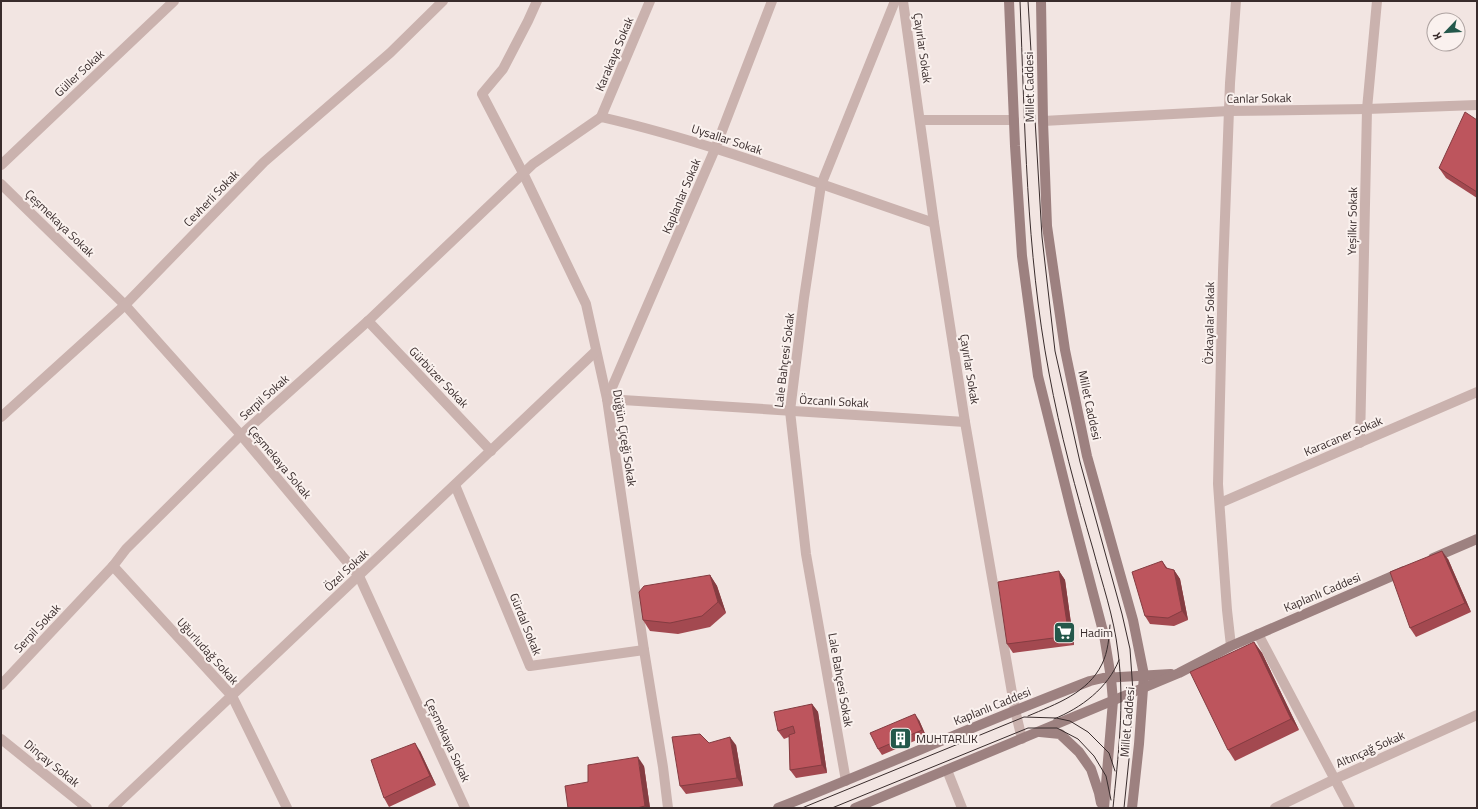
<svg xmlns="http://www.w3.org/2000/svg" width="1478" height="809" viewBox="0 0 1478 809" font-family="'Titillium Web',sans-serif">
<rect width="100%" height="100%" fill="#f2e5e2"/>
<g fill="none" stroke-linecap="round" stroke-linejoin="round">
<g stroke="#cab2ae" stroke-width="10">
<path d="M 537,1 L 528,21 L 503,69 L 482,94 L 523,173 L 586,304 L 607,399 L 644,650 L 663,767 L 668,808"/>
<path d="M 903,1 L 934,223 L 965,422 L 1015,710 L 1022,739"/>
<path d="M 601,117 L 650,1"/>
<path d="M 920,120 L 1014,120"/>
<path d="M 1043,121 L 1229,111 L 1367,109 L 1477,105"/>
<path d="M 1,165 L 174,1"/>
<path d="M 1,184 L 125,305 L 241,435 L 359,576 L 465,808"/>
<path d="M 368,321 L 491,451"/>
<path d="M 607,399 L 715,149 L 772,1"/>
<path d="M 607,399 L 965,422"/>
<path d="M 1,417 L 125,305 L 264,162 L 390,53 L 443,1"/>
<path d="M 1360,443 L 1367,109 L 1377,1"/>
<path d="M 455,485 L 530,666 L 644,650"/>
<path d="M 1220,503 L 1477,392"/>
<path d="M 113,566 L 232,696 L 287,808"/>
<path d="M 1258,634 L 1350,808"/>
<path d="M 1231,646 L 1227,610 L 1218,484 L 1223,271 L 1230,83 L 1236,1"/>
<path d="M 1,685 L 113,566 L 126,549 L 241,435 L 368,321 L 533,164 L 601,117 C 714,143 824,186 934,223"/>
<path d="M 1,739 L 87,808"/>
<path d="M 947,770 L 962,808"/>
<path d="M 846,781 L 806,554 L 790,411 L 804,298 L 821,185 L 895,1"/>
<path d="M 113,808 L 596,351"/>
<path d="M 1275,808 L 1335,779 L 1477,715"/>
</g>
<g stroke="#9d8180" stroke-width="10">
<path d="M 1009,1 L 1015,146 L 1022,256 L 1038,376 L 1072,513 L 1104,635 L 1111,678 L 1113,701 L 1104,808"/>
<path d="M 1041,1 L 1043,121 L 1047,226 L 1065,350 L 1087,456 L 1133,620 L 1144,675 L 1139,744 L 1132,808"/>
<path d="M 1433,558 L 1477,539"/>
<path d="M 1040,732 L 1060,734 L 1079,752 L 1091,769 L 1099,793 L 1101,803"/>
<path d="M 778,808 C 882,767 985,721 1090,681 L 1103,678 L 1171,674"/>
<path d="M 855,808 L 1179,673 L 1231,646 L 1404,571"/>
</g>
<g stroke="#392c2c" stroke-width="1">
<path d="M 1020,1 C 1025,125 1026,251 1049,373 C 1060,433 1076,491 1093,549 C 1102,583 1114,617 1118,652 C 1125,704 1118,756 1113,808"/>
<path d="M 1028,1 L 1042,237 L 1055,351 L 1080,462 L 1122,614 L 1130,649 L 1133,692 L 1129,759 L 1124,808"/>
<path d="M 1028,716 C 1056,704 1088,693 1102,664 C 1108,652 1109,638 1110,625"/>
<path d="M 1054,719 C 1081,708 1108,688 1119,660"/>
<path d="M 802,808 L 1024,717 L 1056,718 L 1070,721 L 1088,732 L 1109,753 L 1115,771"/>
<path d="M 832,808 L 1028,728 L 1057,728 L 1078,739 L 1094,756 L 1106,776 L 1111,800"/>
</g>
</g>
<g fill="#a34950">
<path d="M 1477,120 L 1477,198 L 1446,178 L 1439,168 Z"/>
<path d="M 1448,559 L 1471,612 L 1416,637 L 1410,628 Z"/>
<path d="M 1162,561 L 1168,569 L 1174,570 L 1180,579 L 1188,620 L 1174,626 L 1150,624 L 1145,616 Z"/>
<path d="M 1059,571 L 1065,580 L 1074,645 L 1013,653 L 1007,644 Z"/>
<path d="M 710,575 L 717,586 L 726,613 L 710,627 L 678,634 L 650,631 L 643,620 Z"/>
<path d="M 1254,642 L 1262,653 L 1299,730 L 1235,761 L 1228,750 Z"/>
<path d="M 812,704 L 818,712 L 827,773 L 796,778 L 790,770 L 789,737 L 784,739 L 778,731 Z"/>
<path d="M 919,720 L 926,736 L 882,755 L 878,749 Z"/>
<path d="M 709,743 L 736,745 L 743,786 L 686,794 L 680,786 Z"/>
<path d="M 420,751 L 436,785 L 389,807 L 384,798 Z"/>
<path d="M 644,766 L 650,808 L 568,808 L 588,782 Z"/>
</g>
<g fill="#843c41">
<path d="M 1442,551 L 1448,559 L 1471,612 L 1465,603 Z"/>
<path d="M 1174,570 L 1180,579 L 1188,620 L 1182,611 Z"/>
<path d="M 1059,571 L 1065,580 L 1074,645 L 1069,636 Z"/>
<path d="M 710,575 L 717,586 L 726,613 L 718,602 Z"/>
<path d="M 1254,642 L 1262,653 L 1299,730 L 1291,719 Z"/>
<path d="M 812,704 L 818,712 L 827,773 L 822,765 Z"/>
<path d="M 915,714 L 919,720 L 926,736 L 922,730 Z"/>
<path d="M 730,737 L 736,745 L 743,786 L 737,778 Z"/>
<path d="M 415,743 L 420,751 L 436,785 L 430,776 Z"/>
<path d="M 638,757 L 644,766 L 650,808 L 646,808 L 645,806 Z"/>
</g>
<g fill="#bd555d" stroke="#843c41">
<path d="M 1465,112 L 1477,120 L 1477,192 L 1439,168 Z"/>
<path d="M 1442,551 L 1465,603 L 1410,628 L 1390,572 Z"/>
<path d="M 1162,561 L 1166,568 L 1174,570 L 1182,611 L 1168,618 L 1145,616 L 1132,572 Z"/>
<path d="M 1059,571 L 1069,636 L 1007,644 L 998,582 Z"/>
<path d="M 710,575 L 718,602 L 702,616 L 670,623 L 643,620 L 639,592 L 644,586 Z"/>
<path d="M 1254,642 L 1291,719 L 1228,750 L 1190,672 Z"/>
<path d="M 812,704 L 822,765 L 790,770 L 789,735 L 795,733 L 793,726 L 778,731 L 774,712 Z"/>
<path d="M 915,714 L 922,730 L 878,749 L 870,733 Z"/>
<path d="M 700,734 L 709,743 L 730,737 L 737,778 L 680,786 L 672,737 Z"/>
<path d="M 415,743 L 430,776 L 384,798 L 371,760 Z"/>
<path d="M 638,757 L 645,806 L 637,808 L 568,808 L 565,786 L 588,782 L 588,765 Z"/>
</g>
<defs>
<symbol id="supermarket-square" viewBox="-11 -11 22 22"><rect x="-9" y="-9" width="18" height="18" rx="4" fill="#24584b" stroke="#faf1ee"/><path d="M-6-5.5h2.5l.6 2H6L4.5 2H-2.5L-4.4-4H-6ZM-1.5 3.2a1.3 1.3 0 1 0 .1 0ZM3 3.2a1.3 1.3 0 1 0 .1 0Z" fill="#fff"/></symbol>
<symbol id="building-square" viewBox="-11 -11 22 22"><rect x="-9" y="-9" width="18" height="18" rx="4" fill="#24584b" stroke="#faf1ee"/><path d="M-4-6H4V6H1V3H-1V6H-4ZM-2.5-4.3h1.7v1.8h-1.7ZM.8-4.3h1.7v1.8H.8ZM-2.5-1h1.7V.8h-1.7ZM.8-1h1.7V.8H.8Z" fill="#fff"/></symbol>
</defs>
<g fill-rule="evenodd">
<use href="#supermarket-square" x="1052" y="620" width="25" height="25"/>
<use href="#building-square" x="888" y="726" width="25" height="25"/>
</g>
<g text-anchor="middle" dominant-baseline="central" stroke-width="4" stroke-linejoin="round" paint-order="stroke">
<g font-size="12" fill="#392c2c" stroke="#faf1ee">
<text transform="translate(923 48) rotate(82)">Çayırlar Sokak</text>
<text transform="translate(614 54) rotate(-67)">Karakaya Sokak</text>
<text transform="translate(79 73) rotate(-43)">Güller Sokak</text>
<text transform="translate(1029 87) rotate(-91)">Millet Caddesi</text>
<text transform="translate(1259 98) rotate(-1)">Canlar Sokak</text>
<text transform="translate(727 139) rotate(18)">Uysallar Sokak</text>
<text transform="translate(681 196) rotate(-67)">Kaplanlar Sokak</text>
<text transform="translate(211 198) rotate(-46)">Cevherli Sokak</text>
<text transform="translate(1352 221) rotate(-89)">Yeşilkır Sokak</text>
<text transform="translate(60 223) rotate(44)">Çeşmekaya Sokak</text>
<text transform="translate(1209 323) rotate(-89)">Özkayalar Sokak</text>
<text transform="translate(784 360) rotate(-83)">Lale Bahçesi Sokak</text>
<text transform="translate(970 369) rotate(81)">Çayırlar Sokak</text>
<text transform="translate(439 377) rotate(46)">Gürbüzer Sokak</text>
<text transform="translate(264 397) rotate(-42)">Serpil Sokak</text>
<text transform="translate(834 401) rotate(3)">Özcanlı Sokak</text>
<text transform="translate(1090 405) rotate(78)">Millet Caddesi</text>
<text transform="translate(1343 436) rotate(-23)">Karacaner Sokak</text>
<text transform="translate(625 438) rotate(81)">Düğün Çiçeği Sokak</text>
<text transform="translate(280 462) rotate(50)">Çeşmekaya Sokak</text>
<text transform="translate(346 570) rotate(-43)">Özel Sokak</text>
<text transform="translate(1322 592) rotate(-23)">Kaplanlı Caddesi</text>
<text transform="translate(526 624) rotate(68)">Gürdal Sokak</text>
<text transform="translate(37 628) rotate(-47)">Serpil Sokak</text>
<text transform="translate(208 651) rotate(48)">Uğurludağ Sokak</text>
<text transform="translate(841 680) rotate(80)">Lale Bahçesi Sokak</text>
<text transform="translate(992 706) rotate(-22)">Kaplanlı Caddesi</text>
<text transform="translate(1127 722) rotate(-85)">Millet Caddesi</text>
<text transform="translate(448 740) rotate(65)">Çeşmekaya Sokak</text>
<text transform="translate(1370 749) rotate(-24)">Altınçağ Sokak</text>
<text transform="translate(52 763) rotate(39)">Dinçay Sokak</text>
</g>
<g font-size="12" fill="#392c2c" stroke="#faf1ee" text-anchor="start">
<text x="1080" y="632">Hadim</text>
<text x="916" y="738">MUHTARLIK</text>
</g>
</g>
<rect width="1478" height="809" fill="none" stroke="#392c2c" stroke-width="4"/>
<g transform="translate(1446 32) rotate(245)"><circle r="19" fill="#faf1ee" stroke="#ada2a0"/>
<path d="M0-3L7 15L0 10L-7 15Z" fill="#24584b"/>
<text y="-6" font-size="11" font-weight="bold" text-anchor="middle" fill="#392c2c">K</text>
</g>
</svg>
